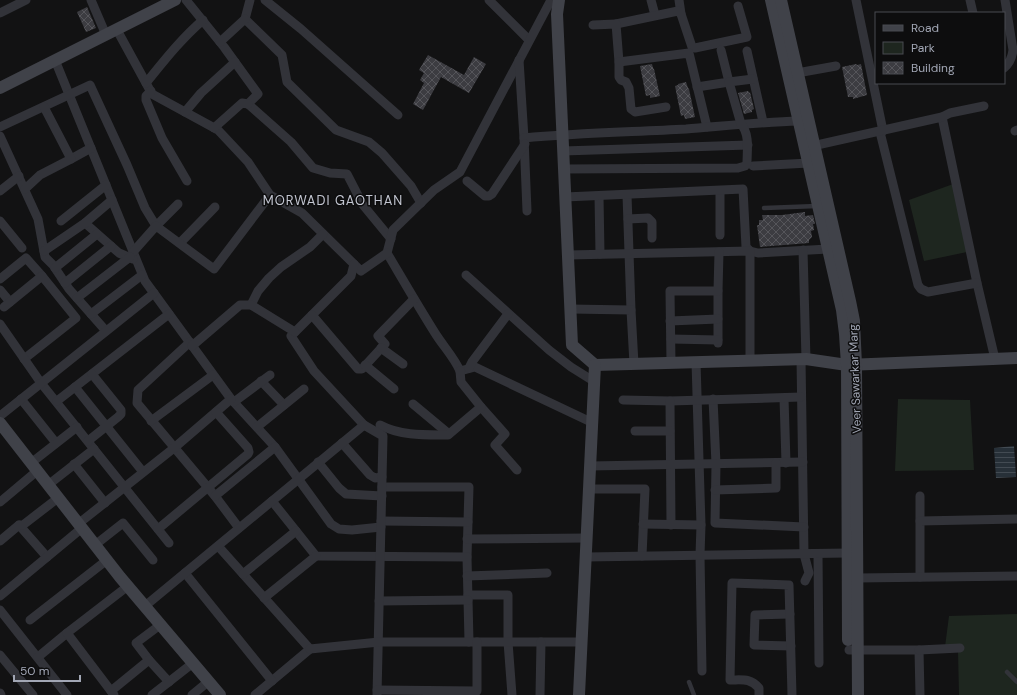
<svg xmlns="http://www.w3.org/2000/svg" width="1017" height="695" viewBox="0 0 1017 695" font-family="'DM Sans',sans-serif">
<defs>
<pattern id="water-rules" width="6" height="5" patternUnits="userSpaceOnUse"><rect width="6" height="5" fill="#273038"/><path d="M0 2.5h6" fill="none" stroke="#434b53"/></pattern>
<pattern id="building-cross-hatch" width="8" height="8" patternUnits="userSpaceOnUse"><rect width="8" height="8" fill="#3c3c41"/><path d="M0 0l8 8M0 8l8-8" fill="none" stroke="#55555a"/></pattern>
</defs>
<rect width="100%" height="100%" fill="#121213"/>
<g fill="#1e261f">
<path d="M 956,183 L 967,252 L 924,261 L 909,200 Z"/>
<path d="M 898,399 L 970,400 L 974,470 L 895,471 Z"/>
<path d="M 1017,614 L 1017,695 L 959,695 L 958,651 L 945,647 L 949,616 Z"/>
</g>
<path fill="url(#water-rules)" d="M 1014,446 L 1016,477 L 996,478 L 994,448 Z"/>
<g fill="url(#building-cross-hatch)">
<path d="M 87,7 L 96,28 L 86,32 L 77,12 Z"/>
<path d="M 428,55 L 464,75 L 474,57 L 486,64 L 469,93 L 441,77 L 423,110 L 413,104 L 424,83 L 420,80 L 424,73 L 419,70 Z"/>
<path d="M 652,64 L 653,68 L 654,69 L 660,96 L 650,98 L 650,95 L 646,96 L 640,66 Z"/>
<path d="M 856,64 L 857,65 L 861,64 L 867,95 L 853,99 L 853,97 L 848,97 L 842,67 Z"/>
<path d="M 686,82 L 688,88 L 689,89 L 695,117 L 685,119 L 684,115 L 681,116 L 675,86 L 678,85 L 678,84 Z"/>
<path d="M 748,91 L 749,93 L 750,92 L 754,109 L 752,110 L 752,112 L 744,114 L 738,93 Z"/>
<path d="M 805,212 L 805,216 L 813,215 L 815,224 L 813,224 L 814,230 L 811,231 L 812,237 L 809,240 L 809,243 L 760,247 L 757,225 L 759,225 L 759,220 L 763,220 L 762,215 L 782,215 Z"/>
</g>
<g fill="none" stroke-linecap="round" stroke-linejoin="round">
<g stroke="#323339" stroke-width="4.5">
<path d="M 764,208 L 817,206"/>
<path d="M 1007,672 L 1017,682"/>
<path d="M 689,682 L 694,695"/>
</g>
<g stroke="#323339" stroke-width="9">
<path d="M 91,0 L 106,35"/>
<path d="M 186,0 L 224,47 L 258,94 L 248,104 L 291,142 L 313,168 L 330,173 L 347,174 L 363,205 L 391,239"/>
<path d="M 250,0 L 245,19 L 282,55 L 287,82 L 336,130 L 369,142 L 382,153 L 411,186 L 421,203"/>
<path d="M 265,0 L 301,29 L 398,115"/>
<path d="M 489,0 L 529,40"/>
<path d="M 551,0 L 460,172 L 434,190 L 393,230 L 387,253 C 403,280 418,306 435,333 C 443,346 454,357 460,371 L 475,367 L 593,423"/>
<path d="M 651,0 L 655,15"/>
<path d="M 679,0 L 681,14"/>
<path d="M 856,0 L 883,131"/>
<path d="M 970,0 L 973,13"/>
<path d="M 0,13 L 26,0"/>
<path d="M 616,24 L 678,11 L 681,14 L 692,47 L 695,48 L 747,37 L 738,6"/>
<path d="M 593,25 L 616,24 L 619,62"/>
<path d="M 117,30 L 152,94 L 218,130 L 248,162 L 270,195 L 302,213 L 361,271 L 387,253"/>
<path d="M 220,42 L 245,19"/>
<path d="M 747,51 L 763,122"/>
<path d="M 55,60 L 145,281 L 231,399 L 275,447 L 331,524 L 339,529 L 352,530 L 381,527"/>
<path d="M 519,60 L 524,138 L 527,211"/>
<path d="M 1004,68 C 1010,63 1012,58 1013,50 L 1005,0"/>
<path d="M 797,73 L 836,66"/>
<path d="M 146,83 C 164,61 181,39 203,20"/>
<path d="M 697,87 L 729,82 L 721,50"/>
<path d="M 151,91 L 146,96 L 146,100 L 162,138 L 187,181"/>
<path d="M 666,107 L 635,112 L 631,109 L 629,88 L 626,82 L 621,80 L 619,77 L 619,62 L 689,53 L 707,127"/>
<path d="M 185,112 L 201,93 L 235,62"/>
<path d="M 942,117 L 977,283 L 995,359"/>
<path d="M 0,127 L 90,85 L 127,165 L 145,208 L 156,226 L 178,204"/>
<path d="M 214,128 L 242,103 L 248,104"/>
<path d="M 1015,131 L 1017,130"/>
<path d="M 880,132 L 918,285 L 921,289 L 928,292 L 977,283"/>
<path d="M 0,136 L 38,219 L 45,257 L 53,265 L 69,289 L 106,331"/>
<path d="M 524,138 C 578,133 632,132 686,129 C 724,126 761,122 799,121"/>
<path d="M 808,147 L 942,117 L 950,113 L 984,106"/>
<path d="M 563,151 L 748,145"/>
<path d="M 71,159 L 91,148"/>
<path d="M 753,166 L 809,163"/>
<path d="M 564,169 L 738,168 L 745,166 L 747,163 C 747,151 750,134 741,124 L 729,82 L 753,79"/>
<path d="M 467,181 L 485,196 L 489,196 L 492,194 L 525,144"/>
<path d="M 25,189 L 40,175 L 71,159 L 44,107"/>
<path d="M 0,191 L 19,176"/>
<path d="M 720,191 L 720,235"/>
<path d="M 627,195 L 631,310"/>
<path d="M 599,196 L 600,254"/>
<path d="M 565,197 L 743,189 L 746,247 L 750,251 L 758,253 L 828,249"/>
<path d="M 628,219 L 648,218 L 652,222 L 652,238"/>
<path d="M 0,221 L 22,248"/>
<path d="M 61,221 L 106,185"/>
<path d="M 85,223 L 119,253 L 133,259"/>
<path d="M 180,243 L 215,207"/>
<path d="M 803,250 L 806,359"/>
<path d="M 44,251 L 85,223 L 112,200"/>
<path d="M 133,252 L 156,226 L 214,269 L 270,195"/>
<path d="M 568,255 L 750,251 L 750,360"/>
<path d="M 354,264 L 351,276 L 291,336 L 314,371 L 364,425"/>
<path d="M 55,268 L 97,234"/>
<path d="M 466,275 L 549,350 L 571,367 L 595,382"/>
<path d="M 0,279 L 26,258 L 42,276"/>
<path d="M 65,283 L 111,246"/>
<path d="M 0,290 L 10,302"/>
<path d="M 718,291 L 718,343"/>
<path d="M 77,298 L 130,257"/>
<path d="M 251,305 L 258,291 L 269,278 L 281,267 L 310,247 L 323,234"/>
<path d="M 4,307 L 42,276 L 76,318 L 24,359"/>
<path d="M 570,309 L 631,310 L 634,364"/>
<path d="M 91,314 L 142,275"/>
<path d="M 312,315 L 358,369 L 362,369 L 385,344 L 378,336 L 414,299"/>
<path d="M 670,321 L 718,319"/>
<path d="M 0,324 L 41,383 L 169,543"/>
<path d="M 671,339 L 718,340"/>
<path d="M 190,342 L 138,390 L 137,403 L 215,496 L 239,528"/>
<path d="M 192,346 L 240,305 L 251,305 L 295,332"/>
<path d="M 381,348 L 403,364"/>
<path d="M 801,359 L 804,554 L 809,573 L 805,581"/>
<path d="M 696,362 L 701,525 L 700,555 L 702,671"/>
<path d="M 671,363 L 670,291 L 718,291 L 719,252"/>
<path d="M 365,365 L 394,389"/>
<path d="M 469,368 L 472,362 L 508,314"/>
<path d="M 261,381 L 284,405"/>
<path d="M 75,387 L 143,472"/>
<path d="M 784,398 L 786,463"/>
<path d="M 21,399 L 56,443"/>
<path d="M 713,399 L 716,464 L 715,523 L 804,527"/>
<path d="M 623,400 L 670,401 L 801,397"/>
<path d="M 57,401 L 169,314"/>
<path d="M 670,401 L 671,525"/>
<path d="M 234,402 L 270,375"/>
<path d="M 413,404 L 449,434"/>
<path d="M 481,407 L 505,434 L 495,445 L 517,470"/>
<path d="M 0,416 L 154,293"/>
<path d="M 151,421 L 213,375"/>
<path d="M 380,425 C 401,436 424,435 448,435 L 481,407 L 461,382 L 460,371"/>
<path d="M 257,427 L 304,389"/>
<path d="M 635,431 L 670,431"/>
<path d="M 88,441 L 118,417 L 121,414 L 121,410 L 92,374"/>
<path d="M 342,443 L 370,475 L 375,478 L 382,477"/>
<path d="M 318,462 L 339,488 L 346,494 L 382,496"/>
<path d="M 31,463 L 77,427"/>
<path d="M 74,464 L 105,503"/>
<path d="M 590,466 L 803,462"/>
<path d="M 48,485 L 94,449"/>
<path d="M 382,487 L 469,487 L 467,557"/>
<path d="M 589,489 L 645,489 L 642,556"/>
<path d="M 715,490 L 776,488 L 776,463"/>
<path d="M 215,496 L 275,447"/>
<path d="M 272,501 L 316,556 L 467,557 L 469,642"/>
<path d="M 0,502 L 37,471"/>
<path d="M 381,521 L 468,522"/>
<path d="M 920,521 L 920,496"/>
<path d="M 78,524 L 174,448 L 231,399"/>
<path d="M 643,524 L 701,525"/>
<path d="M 19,525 L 47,557"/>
<path d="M 158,529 L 248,454 L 249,452 L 248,448 L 216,412"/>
<path d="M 467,539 L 587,538"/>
<path d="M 0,541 L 19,525 L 23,525 L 58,498"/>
<path d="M 95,545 L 123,523 L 153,560"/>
<path d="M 218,546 L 310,649 L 255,695"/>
<path d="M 818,554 L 819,663"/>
<path d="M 586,557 L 848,553"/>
<path d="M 185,573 L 272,681"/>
<path d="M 243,574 L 296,531"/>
<path d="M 467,576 L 547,573"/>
<path d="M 920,577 L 920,521 L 1017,519"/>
<path d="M 857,578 L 1017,576"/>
<path d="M 468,595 L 508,595 L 508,642 L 512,695"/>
<path d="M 0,596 L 82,528"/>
<path d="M 264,598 L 316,556"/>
<path d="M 379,601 L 468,600"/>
<path d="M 145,606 L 364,425 L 383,436 L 377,695"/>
<path d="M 0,610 L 67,695"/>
<path d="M 790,614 L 755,615 L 754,645 L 791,646"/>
<path d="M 30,620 L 107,560"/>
<path d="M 310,649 L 379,642 L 582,642"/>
<path d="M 849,650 L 919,650 L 920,695"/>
<path d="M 919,650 L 960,648"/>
<path d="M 0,655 L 33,695"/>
<path d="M 38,657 L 67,633"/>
<path d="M 149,660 L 136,643 L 160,625"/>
<path d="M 377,690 L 477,691 L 477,642"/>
<path d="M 111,691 L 149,660 L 169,682"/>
<path d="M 0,693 L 1,695"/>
<path d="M 114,695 L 67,633 L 128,586"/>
<path d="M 152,695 L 193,663"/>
<path d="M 192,695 L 209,681"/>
<path d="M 540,695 L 541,642"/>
<path d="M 759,695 L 759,688 C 750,678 743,680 730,680 L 732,583 L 789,585 L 792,695"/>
</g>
<g stroke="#404249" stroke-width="12">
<path d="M 559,0 L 557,14 L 572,345 L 595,365 L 806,359 L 847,365 L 1017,358"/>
<path d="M 771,0 L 842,310 L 845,334 L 847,365 L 848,640"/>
<path d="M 781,0 L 850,301 L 854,321 L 856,365 L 858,695"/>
<path d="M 0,88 L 175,0"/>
<path d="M 0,423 L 120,577 L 220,695"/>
<path d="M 579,695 L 595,365"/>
</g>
</g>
<g text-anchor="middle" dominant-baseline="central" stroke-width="3" stroke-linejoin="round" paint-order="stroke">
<g font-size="12" fill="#a2a7b5" stroke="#0d0d0e">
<text transform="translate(855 379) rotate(-92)">Veer Sawarkar Marg</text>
</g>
<g font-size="13" letter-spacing="1" fill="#c3c6d1" stroke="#0d0d0e">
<text x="333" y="200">MORWADI GAOTHAN</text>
</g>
</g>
<rect x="875" y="12" width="130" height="72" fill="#0d0d0e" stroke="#494b51"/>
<rect x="883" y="25" width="20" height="6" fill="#404249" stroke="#494b51"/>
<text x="911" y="32" font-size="12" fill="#a2a7b5">Road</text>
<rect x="883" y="42" width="20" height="12" fill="#1e261f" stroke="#494b51"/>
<text x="911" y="52" font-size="12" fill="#a2a7b5">Park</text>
<rect x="883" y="62" width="20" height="12" fill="url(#building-cross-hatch)" stroke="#494b51"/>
<text x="911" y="72" font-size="12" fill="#a2a7b5">Building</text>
<path d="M14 675v6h66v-6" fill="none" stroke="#a2a7b5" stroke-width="2"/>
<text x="20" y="675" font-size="12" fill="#a2a7b5" stroke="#0d0d0e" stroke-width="3" paint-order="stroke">50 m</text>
</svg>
